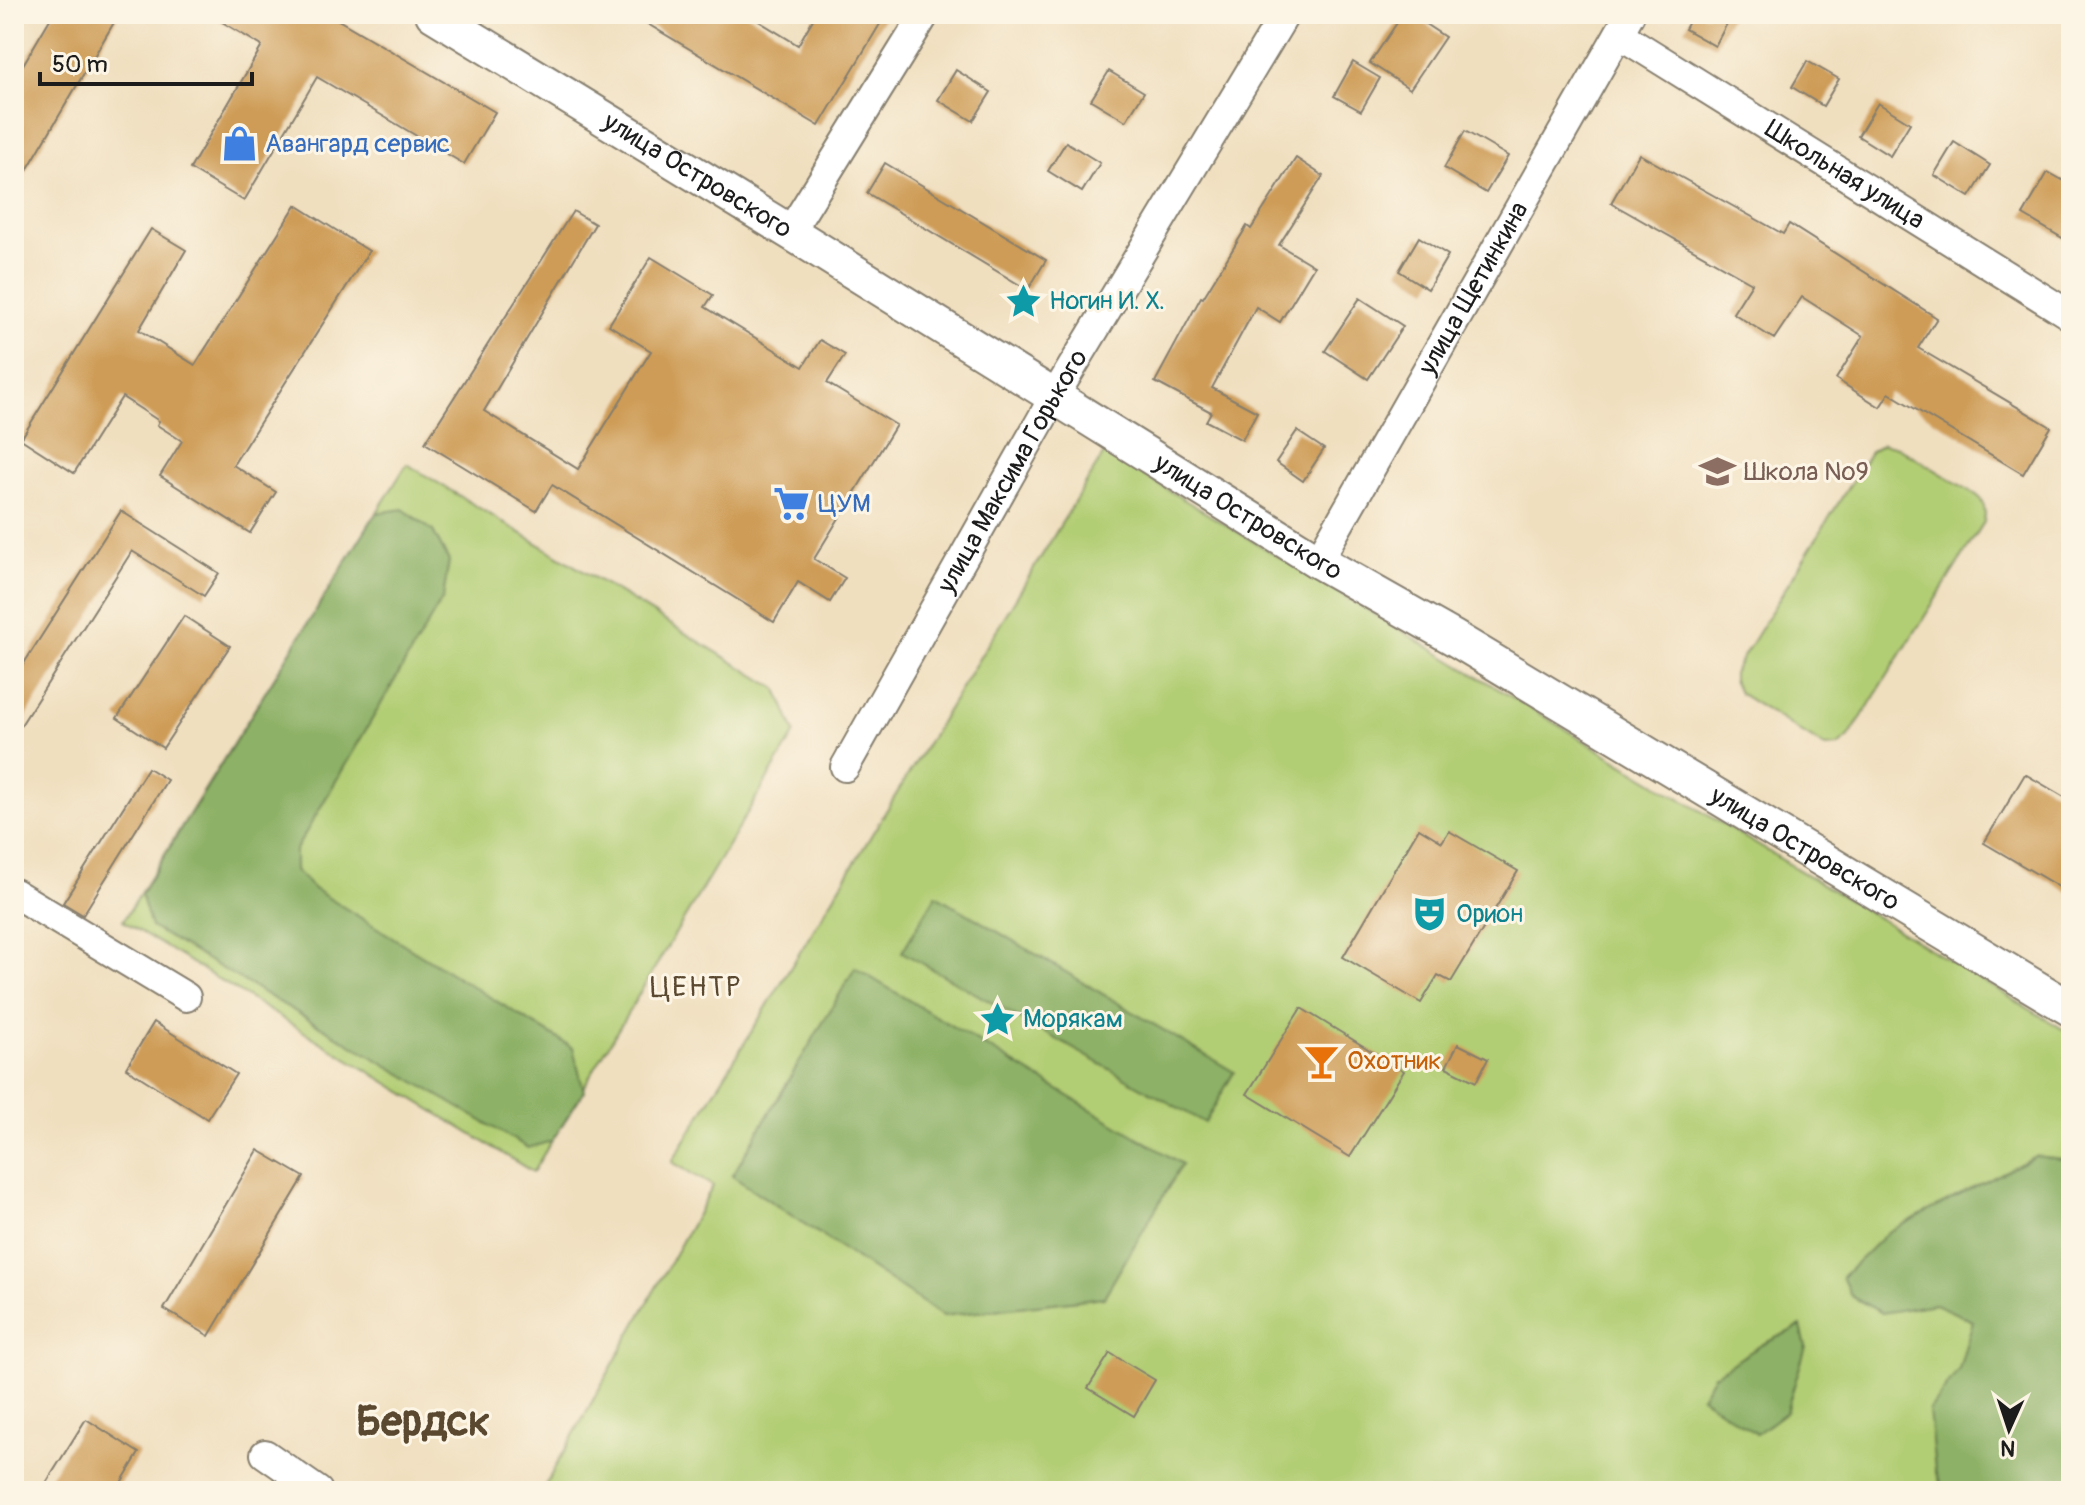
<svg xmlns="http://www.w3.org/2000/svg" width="2085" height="1505" viewBox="0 0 2085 1505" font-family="Pangolin,sans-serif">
<rect width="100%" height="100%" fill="#fcf5e5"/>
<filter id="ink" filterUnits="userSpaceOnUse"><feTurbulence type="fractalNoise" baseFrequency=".0125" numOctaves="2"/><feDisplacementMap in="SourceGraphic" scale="16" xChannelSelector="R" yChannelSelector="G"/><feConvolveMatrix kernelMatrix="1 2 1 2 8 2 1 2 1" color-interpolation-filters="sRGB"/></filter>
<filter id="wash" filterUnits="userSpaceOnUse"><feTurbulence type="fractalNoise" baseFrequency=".006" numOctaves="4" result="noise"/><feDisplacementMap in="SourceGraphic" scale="32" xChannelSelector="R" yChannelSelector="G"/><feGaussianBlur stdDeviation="1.8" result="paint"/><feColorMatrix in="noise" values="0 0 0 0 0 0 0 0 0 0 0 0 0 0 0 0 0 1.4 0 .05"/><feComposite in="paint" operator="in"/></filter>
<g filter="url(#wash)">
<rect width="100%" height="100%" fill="#f0dfbf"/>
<g fill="#b2ce74" stroke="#677548" stroke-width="2">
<path d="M 1882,444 L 1896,446 L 1978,496 C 1985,505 1986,512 1984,522 L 1849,737 L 1838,746 L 1825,747 L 1739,693 L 1733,680 L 1733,673 L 1870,452 Z"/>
<path d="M 1105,452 L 2071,1034 L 2071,1491 L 542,1491 L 713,1186 L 672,1162 Z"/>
<path d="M 407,464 L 777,689 L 795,733 L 533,1172 L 123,921 Z"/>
</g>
<g fill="#8db166" stroke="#546641" stroke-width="2">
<path d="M 403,509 L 433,531 L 449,561 L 443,598 L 295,851 L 295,870 L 314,889 L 573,1048 L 584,1091 L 552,1141 L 528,1148 L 151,927 L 141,894 L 376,513 Z"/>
<path d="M 936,895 L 1234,1072 L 1205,1123 L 902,952 Z"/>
<path d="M 855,968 L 1182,1164 L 1104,1297 L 943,1316 L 732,1176 Z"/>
<path d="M 2035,1156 L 2071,1160 L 2071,1491 L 1944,1491 L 1935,1471 L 1929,1411 L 1959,1369 L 1973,1321 L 1935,1304 L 1882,1313 L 1851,1296 L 1842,1277 L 1888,1232 Z"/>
<path d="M 1801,1326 L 1806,1347 L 1786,1412 L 1756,1434 L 1701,1397 L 1714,1375 L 1763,1344 Z"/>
</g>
<g id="blocks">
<g fill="#ce9c56">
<path d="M 53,14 L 119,14 L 14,192 L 14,80 Z"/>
<path d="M 209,14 L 328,14 L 495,112 L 464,164 L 317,77 L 244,201 L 190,169 L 262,46 Z"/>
<path d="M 631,14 L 747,14 L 798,45 L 816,14 L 886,14 L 819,126 Z"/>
<path d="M 1403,14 L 1410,14 L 1445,37 L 1410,89 L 1370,63 Z"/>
<path d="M 1693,14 L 1732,14 L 1715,46 L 1685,29 Z"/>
<path d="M 1807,61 L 1839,79 L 1823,106 L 1792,87 Z"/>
<path d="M 1353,62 L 1380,78 L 1361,111 L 1334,96 Z"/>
<path d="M 956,70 L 991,92 L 973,121 L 938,100 Z"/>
<path d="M 1109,71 L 1144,92 L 1126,121 L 1091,100 Z"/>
<path d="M 1878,103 L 1910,123 L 1890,156 L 1858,136 Z"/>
<path d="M 1465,131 L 1508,156 L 1486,193 L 1444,168 Z"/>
<path d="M 1066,142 L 1100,163 L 1082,192 L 1048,171 Z"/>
<path d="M 1954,142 L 1990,165 L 1970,197 L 1934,175 Z"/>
<path d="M 1639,154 L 1783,234 L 1789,224 L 1937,318 L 1918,348 L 2051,427 L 2023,474 L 1889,393 L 1880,407 L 1836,379 L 1863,336 L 1802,297 L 1774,339 L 1733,313 L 1752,283 L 1611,203 Z"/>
<path d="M 1296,158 L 1323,176 L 1279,245 L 1314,266 L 1280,322 L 1256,307 L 1212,388 L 1257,412 L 1242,440 L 1206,421 L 1211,412 L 1155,382 L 1201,297 L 1203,298 L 1247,226 L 1251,229 Z"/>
<path d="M 885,163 L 1046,260 L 1028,290 L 867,193 Z"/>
<path d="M 2048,172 L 2071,185 L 2071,243 L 2023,215 Z"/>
<path d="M 296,205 L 369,251 L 233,465 L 276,492 L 250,533 L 160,476 L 182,441 L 157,425 L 159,421 L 122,397 L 74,473 L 21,439 L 151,229 L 186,250 L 139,330 L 195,365 Z"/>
<path d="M 573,211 L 595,224 L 484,411 L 578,469 L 651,351 L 609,325 L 651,257 L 713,295 L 705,307 L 803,367 L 820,340 L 845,355 L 827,383 L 896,425 L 814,559 L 845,578 L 830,602 L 798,582 L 774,622 L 552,485 L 536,511 L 425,443 Z"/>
<path d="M 1419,237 L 1448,255 L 1428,289 L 1399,271 Z"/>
<path d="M 1360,298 L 1403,326 L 1368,379 L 1325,351 Z"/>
<path d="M 1297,431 L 1324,449 L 1303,481 L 1276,462 Z"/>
<path d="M 121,511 L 219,573 L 204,596 L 132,551 L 14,736 L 14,679 Z"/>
<path d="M 184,616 L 230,646 L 163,748 L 117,718 Z"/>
<path d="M 148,768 L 167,780 L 83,915 L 63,903 Z"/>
<path d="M 2025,774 L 2071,801 L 2071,894 L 1984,843 Z"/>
<path d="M 1419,828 L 1442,842 L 1449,831 L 1518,871 L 1451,982 L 1438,975 L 1421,1003 L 1343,957 Z"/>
<path d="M 1301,1008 L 1404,1071 L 1350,1157 L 1247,1094 Z"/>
<path d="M 154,1022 L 236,1074 L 207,1119 L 126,1068 Z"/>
<path d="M 1458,1044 L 1488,1059 L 1476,1082 L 1446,1067 Z"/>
<path d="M 258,1150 L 304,1177 L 209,1336 L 164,1309 Z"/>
<path d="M 1110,1353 L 1155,1380 L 1134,1416 L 1088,1388 Z"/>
<path d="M 86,1419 L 139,1453 L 116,1491 L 41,1491 Z"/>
</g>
</g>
</g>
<g filter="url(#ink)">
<use href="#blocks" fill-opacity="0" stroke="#867e6e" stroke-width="2"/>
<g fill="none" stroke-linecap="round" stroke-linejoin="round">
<defs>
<g id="minor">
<path id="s1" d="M 1619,34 L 2071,316"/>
<path d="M 790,232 L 925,14"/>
<path id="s2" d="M 1318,561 L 1630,14"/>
<path id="s3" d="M 845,767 L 1054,397 L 1285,14"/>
<path d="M 14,893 L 186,997"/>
<path d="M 265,1454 L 318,1491"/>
</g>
<g id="tertiary">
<path id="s4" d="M 433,14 L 790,232 L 1318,561 L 1454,638 L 2071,1009"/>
</g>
</defs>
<use href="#minor" stroke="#867e6e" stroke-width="32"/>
<use href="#tertiary" stroke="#867e6e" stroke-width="38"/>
<use href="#minor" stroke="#fff" stroke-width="28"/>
<use href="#tertiary" stroke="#fff" stroke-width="34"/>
</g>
</g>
<defs>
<symbol id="shop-bare" viewBox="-9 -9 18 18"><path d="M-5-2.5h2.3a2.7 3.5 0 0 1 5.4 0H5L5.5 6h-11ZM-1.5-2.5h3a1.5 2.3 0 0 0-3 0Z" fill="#3f7fe0" stroke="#fcf5e5" stroke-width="2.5" paint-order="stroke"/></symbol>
<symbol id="sight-bare" viewBox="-9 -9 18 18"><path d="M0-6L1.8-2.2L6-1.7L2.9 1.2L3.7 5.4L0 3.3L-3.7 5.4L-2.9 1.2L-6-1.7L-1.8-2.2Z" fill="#0f9aa8" stroke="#fcf5e5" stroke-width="2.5" paint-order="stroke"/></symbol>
<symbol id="school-bare" viewBox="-9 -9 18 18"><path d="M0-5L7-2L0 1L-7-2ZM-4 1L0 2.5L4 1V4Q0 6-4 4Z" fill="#8d6e63" stroke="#fcf5e5" stroke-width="2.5" paint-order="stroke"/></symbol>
<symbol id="supermarket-bare" viewBox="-9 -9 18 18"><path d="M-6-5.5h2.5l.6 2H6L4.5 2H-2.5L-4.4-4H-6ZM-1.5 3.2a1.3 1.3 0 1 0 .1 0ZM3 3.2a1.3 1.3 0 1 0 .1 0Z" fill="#3f7fe0" stroke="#fcf5e5" stroke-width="2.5" paint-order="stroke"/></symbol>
<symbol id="theatre-bare" viewBox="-9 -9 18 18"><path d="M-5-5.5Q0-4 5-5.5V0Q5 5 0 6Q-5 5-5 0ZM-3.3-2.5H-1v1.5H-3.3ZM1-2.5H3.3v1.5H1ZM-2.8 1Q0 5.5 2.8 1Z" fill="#0f9aa8" stroke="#fcf5e5" stroke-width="2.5" paint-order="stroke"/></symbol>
<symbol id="bar-bare" viewBox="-9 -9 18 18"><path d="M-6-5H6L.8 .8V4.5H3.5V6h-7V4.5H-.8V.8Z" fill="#e8710a" stroke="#fcf5e5" stroke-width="2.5" paint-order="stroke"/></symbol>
</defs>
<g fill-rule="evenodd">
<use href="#shop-bare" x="214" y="118" width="51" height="51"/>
<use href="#sight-bare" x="998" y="276" width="51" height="51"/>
<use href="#school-bare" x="1692" y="446" width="51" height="51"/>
<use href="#supermarket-bare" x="766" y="478" width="51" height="51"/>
<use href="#theatre-bare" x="1404" y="888" width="51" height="51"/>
<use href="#sight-bare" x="972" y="994" width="51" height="51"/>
<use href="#bar-bare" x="1296" y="1036" width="51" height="51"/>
</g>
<g text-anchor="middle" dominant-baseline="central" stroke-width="6" stroke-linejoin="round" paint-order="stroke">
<g font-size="26" fill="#366cbe" stroke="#fcf5e5" text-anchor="start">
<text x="265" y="144">Авангард сервис</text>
<text x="818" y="504">ЦУМ</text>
</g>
<g font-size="26" fill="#1c1c1c" stroke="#fcf5e5">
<text stroke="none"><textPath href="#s1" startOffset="266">Школьная улица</textPath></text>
<text stroke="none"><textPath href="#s4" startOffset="310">улица Островского</textPath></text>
<text stroke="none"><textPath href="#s2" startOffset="314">улица Щетинкина</textPath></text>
<text stroke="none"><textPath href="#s3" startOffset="340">улица Максима Горького</textPath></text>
<text stroke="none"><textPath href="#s4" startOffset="958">улица Островского</textPath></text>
<text stroke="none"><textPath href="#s4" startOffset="1606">улица Островского</textPath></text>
</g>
<g font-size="26" fill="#0d838f" stroke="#fcf5e5" text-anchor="start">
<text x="1049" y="301">Ногин И. Х.</text>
<text x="1456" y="914">Орион</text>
<text x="1023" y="1019">Морякам</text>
</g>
<g font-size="26" fill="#785e54" stroke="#fcf5e5" text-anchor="start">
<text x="1744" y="472">Школа №9</text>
</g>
<g font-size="26" fill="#c56008" stroke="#fcf5e5" text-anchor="start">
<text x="1347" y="1061">Охотник</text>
</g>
<g font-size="28" letter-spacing="2" fill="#5a4930" stroke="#fcf5e5">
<text x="696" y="987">ЦЕНТР</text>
</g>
<g font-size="42" font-weight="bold" fill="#5a4930" stroke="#fcf5e5">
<text x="423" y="1422">Бердск</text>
</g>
</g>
<rect width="2085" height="1505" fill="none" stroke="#fcf5e5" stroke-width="48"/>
<g transform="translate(2009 1429) rotate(183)" stroke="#fcf5e5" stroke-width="6" paint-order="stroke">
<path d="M0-6L14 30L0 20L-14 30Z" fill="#1c1c1c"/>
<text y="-12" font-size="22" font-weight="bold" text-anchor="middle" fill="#1c1c1c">N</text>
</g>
<path d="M40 72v12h212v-12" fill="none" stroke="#1c1c1c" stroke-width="4"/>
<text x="52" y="72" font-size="24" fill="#1c1c1c" stroke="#fcf5e5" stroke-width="6" paint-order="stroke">50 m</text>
</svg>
